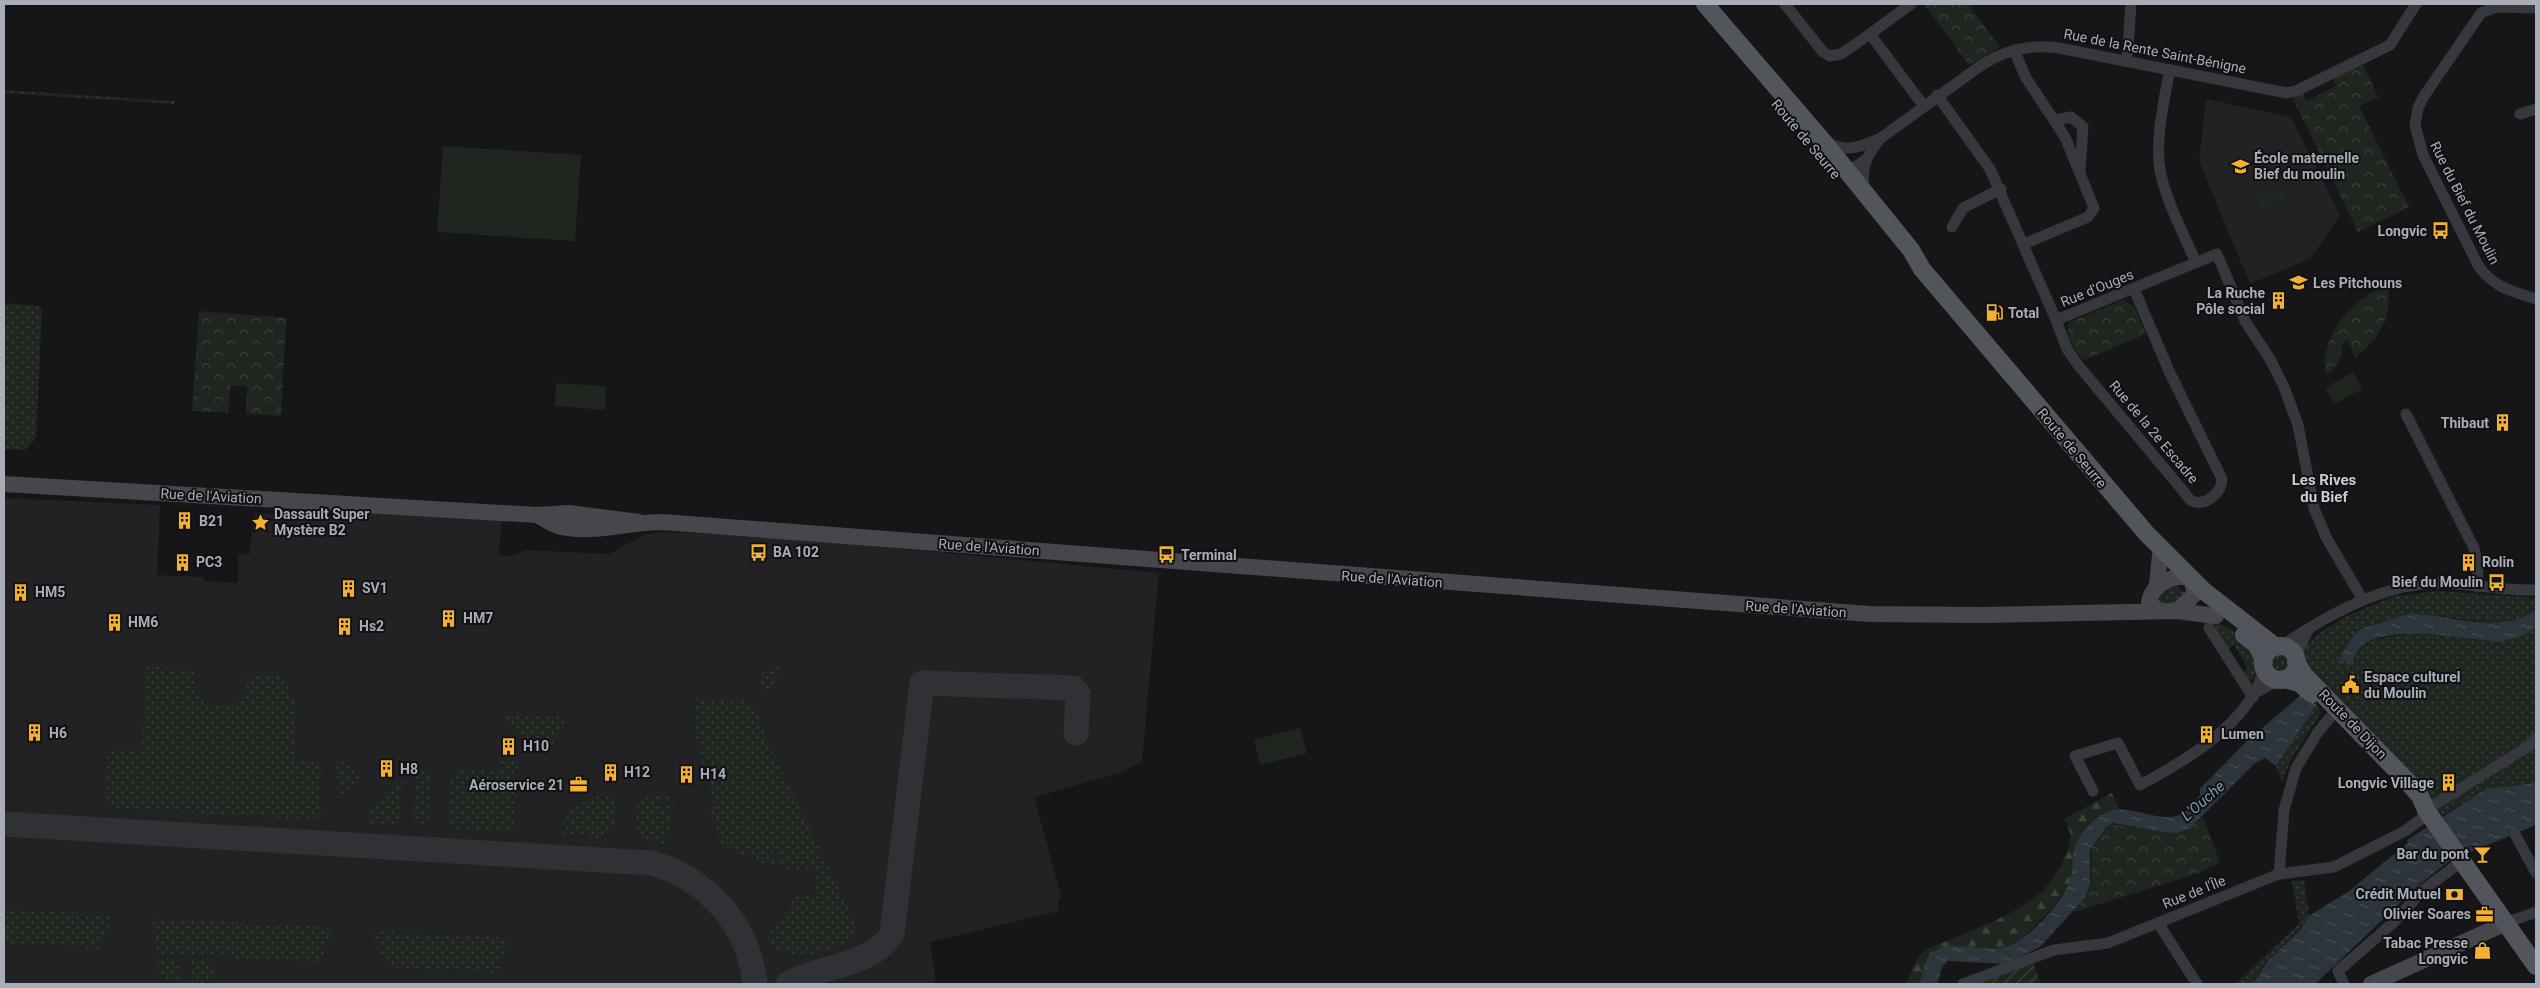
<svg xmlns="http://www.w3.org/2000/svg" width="2540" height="988" viewBox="0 0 2540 988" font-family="Roboto,sans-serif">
<defs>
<pattern id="grass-dots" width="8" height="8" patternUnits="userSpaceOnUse" patternTransform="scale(1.25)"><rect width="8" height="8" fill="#1e261f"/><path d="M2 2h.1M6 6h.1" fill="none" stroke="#3c433d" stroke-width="1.8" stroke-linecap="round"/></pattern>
<pattern id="forest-firs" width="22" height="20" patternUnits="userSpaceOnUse" patternTransform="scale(1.25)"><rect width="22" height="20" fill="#1e261f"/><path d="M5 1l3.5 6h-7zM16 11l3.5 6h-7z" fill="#3c433d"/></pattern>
<pattern id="park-crowns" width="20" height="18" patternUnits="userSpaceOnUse" patternTransform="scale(1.25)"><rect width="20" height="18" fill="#1e261f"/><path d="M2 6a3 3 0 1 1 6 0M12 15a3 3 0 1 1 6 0" fill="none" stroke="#3c433d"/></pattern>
<pattern id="garden-furrows" width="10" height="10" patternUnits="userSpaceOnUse" patternTransform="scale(1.25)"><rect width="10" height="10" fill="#1e261f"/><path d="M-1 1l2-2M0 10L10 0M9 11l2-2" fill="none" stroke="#3c433d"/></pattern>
<pattern id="water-ripples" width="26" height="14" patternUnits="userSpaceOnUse" patternTransform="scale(1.25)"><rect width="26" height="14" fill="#2c353c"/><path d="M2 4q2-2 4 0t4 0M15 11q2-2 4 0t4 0" fill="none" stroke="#485056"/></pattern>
</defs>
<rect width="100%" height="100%" fill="#161618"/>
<g fill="#222225">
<path d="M 2206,99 L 2291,117 L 2340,215 L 2311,258 L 2250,284 L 2199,161 Z"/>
<path d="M 4,498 L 160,505 L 157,575 L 204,577 L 204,581 L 238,583 L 238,554 L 249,555 L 255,513 L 309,517 L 364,511 L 502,518 L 499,556 L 512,556 L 527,550 L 609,554 L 644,535 L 662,532 L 753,535 L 1159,573 L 1142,762 L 1120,773 L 1034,797 L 1061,896 L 1057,905 L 1059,911 L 930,942 L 936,982 L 929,984 L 4,984 Z"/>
</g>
<g fill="url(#grass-dots)">
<path d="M 4,90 L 175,101 L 174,104 L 4,93 Z"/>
<path d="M 4,303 L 38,306 L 42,310 L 36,438 L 25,450 L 4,449 Z"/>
<path d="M 2172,584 L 2186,593 L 2180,604 L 2158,604 L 2158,595 Z"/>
<path d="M 2439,591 L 2536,598 L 2536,610 C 2504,633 2468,617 2431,616 C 2418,616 2405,619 2393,621 C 2380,622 2366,624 2356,633 C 2348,641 2342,656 2337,666 L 2344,660 L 2350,665 L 2362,646 L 2373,640 L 2404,634 L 2428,633 L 2499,642 L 2522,636 L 2536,628 L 2536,783 L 2486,789 L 2442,816 L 2427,793 L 2306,668 L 2304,650 L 2307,645 L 2319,633 L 2347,616 L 2394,596 Z"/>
<path d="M 2215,622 C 2236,629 2276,657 2251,681 L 2249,682 L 2242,673 L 2248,669 L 2234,645 L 2228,649 L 2213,624 Z"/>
<circle cx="2280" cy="664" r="10"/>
<path d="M 779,665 L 782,668 L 782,670 L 771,687 L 766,690 L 760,688 L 758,675 Z"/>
<path d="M 145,666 L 195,669 C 196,677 195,686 199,693 C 210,714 235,707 246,692 L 248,673 L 281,674 L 297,707 L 294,761 L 322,762 L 319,804 L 324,805 L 322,814 L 315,820 L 110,808 L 106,804 L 107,755 L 114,748 L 142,749 Z"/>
<path d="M 694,698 L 746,699 L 755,708 L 768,742 L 857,926 L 858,935 C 838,952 784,965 766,940 L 793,904 L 789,897 L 817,894 L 816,868 L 780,869 L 777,843 L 777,850 L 773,851 L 774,868 L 721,844 L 709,809 L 714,806 L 694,731 Z"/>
<path d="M 2317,705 L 2321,713 L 2291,760 L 2282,782 L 2276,766 Z"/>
<path d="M 506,714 L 565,717 L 567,719 L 551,746 L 543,748 L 511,730 L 512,727 L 501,721 L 501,716 Z"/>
<path d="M 499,753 L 519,766 L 510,783 L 518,788 L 514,832 L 454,828 L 449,819 L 451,775 L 459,769 L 500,772 Z"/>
<path d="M 342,760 L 360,778 L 338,798 L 337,763 L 342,763 Z"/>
<path d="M 419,766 L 427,768 L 430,772 L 428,820 L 422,826 L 413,822 L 415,768 Z"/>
<path d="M 403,777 L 399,824 L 369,824 L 370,805 L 376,803 Z"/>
<path d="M 611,792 L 617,799 C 618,850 604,837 562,834 L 564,813 L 599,794 Z"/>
<path d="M 644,794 L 676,794 L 677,796 L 654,803 L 662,802 L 662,806 L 674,803 L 666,845 C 659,843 648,842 643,838 C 632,827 634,804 644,794 Z"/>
<path d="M 2304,880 L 2309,916 C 2293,940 2265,958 2252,984 L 2235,984 L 2299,924 L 2292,881 Z"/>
<path d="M 4,909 L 110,915 L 111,922 L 99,949 L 4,943 Z"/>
<path d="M 154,918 L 333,928 L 322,960 L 318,963 L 156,953 L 152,927 Z"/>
<path d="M 373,931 L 510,938 L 510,941 L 498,973 L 390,967 L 372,939 Z"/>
<path d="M 156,958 L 177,958 L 181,965 L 180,981 L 159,980 Z"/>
<path d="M 192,959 L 209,961 L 216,971 L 214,981 L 209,983 L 191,982 Z"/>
</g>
<path fill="url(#forest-firs)" d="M 2112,793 L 2119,809 L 2107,812 L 2074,847 L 2071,879 L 2066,889 L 2053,907 L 2021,940 L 2008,947 L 1990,950 L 1959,946 L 1928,957 L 1919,984 L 1906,984 L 1917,958 L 1927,949 C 1962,934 2003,921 2034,898 C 2051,886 2069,858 2070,837 C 2071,831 2067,824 2064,819 Z"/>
<g fill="url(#park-crowns)">
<path d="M 1924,4 L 1968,4 L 2000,47 L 1969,65 Z"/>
<path d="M 2363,64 L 2378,97 L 2359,106 L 2409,207 L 2358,232 L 2292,97 L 2302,92 L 2307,101 L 2336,86 L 2333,79 Z"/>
<path d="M 2388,288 C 2393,317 2377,341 2355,358 L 2348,340 L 2344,342 L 2338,364 L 2326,375 C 2317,342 2353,292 2388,288 Z"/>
<path d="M 2123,300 L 2134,307 L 2146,334 L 2084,360 C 2075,350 2064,336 2069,322 Z"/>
<path d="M 199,311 L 286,318 L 281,416 L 246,414 L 247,387 L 231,385 L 228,413 L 192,411 Z"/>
<path d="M 2203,817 L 2220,863 L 2199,873 L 2074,912 C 2080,904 2088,895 2090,885 C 2096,857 2080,849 2109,824 L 2178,833 L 2190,828 Z"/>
</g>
<path fill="url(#garden-furrows)" d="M 2033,962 L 2041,984 L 1973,984 Z"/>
<g fill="#1e261f">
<path d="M 443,146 L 581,155 L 575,241 L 437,232 Z"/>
<path d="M 2281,185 L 2287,200 L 2261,210 L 2255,195 Z"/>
<path d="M 2353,372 L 2362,389 L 2334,404 L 2325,388 Z"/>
<path d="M 556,383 L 606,386 L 605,410 L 555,406 Z"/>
<path d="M 1300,728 L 1307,753 L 1260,765 L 1254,740 Z"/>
</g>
<g fill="url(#water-ripples)">
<path d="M 2536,610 L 2536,628 L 2522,636 L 2499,642 C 2467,639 2388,623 2362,646 C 2357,650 2354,660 2350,666 L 2344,660 L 2337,666 C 2342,656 2347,642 2356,633 C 2362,627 2372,625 2380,623 C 2392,619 2404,613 2417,614 C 2456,617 2502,634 2536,610 Z"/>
<path d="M 2306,694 L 2317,705 L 2276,766 L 2265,758 L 2255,763 L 2190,828 L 2178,833 L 2162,832 L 2113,823 L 2106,827 L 2090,849 L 2090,885 L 2084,899 L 2040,947 L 2005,964 L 1948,961 L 1942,967 L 1937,984 L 1919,984 C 1922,976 1923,967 1927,959 C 1943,933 1984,956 2009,946 C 2030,938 2062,902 2070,881 C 2073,873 2072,863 2073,855 C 2075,837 2091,820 2107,812 C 2129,802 2161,825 2182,814 C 2188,811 2195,801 2200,795 L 2200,789 L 2246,742 L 2301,695 Z"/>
<path d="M 2536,783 L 2536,825 L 2449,861 L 2420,884 L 2315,984 L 2252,984 L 2269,960 L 2300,930 L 2309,916 L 2349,891 L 2408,843 L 2407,840 L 2486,789 Z"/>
</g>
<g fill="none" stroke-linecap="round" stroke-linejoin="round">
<g stroke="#303135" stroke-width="25">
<path d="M 4,824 L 651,863 C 708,879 749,925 755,984"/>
<path d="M 788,984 C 820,965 869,968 892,934 L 922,683 L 1073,688 L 1078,694 L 1076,733"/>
</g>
<g stroke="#37383d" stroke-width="11">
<path d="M 1785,4 L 1823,52 L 1830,56 L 1841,54 L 1870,34"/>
<path d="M 1911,4 L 1870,34 L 1923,105"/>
<path d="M 2536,8 L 2496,7 L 2481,13 L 2424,96 L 2418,108 L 2415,125 L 2423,155 L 2479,267 C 2495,288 2512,291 2536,299"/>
<path d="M 2014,50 L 2026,78 L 2065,137 L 2094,208 L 2088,217 L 2024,244"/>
<path d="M 2127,61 L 2131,4"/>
<path d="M 2170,70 C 2164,98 2155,142 2160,170 C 2166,202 2184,234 2196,263"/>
<path d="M 1937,95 L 1990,169 L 2056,320 L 2217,254 L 2245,321 L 2270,359 L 2284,387 L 2298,425 L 2314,508 L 2326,537 L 2363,600"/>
<path d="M 2520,114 L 2536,109"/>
<path d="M 2056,120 L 2071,117 L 2083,127 L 2080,171"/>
<path d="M 1826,142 C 1845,153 1862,147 1881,138 L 1983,64 C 2006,50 2032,44 2059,48 L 2287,93 L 2296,91 L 2390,45 L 2416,4"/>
<path d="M 1829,167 C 1844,171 1853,170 1865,160"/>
<path d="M 1864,190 C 1861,169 1866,156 1880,139"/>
<path d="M 1952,227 L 1963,208 L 2001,189"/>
<path d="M 2056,320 L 2067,349 L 2078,365 L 2184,492 C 2186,494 2189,500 2192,501 C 2206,507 2222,492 2222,479 L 2169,371 L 2134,289"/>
<path d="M 2406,414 L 2474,548 L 2478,566 L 2477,587"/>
<path d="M 2209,628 L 2253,697"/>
<path d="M 2280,647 C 2325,616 2385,582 2441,583 C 2473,584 2504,591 2536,590"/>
<path d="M 2295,656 L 2308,631"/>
<path d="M 2257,692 L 2279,680"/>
<path d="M 2093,791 L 2075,756 L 2118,743 L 2140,785 C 2187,760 2250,723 2264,669"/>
<path d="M 2515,834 L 2536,873"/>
<path d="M 2279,874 L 2284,810 L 2296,768 L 2318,732 L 2338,708"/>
<path d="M 2158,923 L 2197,984"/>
<path d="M 2506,923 L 2536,912"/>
<path d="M 1963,984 L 2054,950 L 2108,943 L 2279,874 L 2334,867 L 2405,831 L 2421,819 L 2426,810 L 2529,746 L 2536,739"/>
<path d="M 2344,984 L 2338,971 L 2393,923 L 2422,891 L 2462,861"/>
</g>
<g stroke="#45474d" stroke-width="16">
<path d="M 4,484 L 537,515"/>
<path d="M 639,522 L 569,513 L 537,515 C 543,518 551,524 558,526 C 591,535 628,522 662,522 L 1870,614 L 1982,615 L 2177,611 L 2216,616"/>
<path d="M 2157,585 L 2160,555"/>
<path d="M 2158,611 L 2149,602 C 2153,583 2172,575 2190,577 L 2194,589 L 2193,596 L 2177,611"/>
<path d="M 2371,984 L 2506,923"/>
</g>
<g stroke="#53555c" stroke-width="18">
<path d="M 1705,4 L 1822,140 L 1911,250 L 1922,269 L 2146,533 L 2204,591 L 2276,647"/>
<path d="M 2244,635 L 2256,644 L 2264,659"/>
<circle cx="2280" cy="663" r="17"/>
<path d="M 2296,662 L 2304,675 L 2407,781 L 2420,796 L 2426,810 L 2536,966"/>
<path d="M 2285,679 L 2299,683 L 2312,694"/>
</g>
</g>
<defs>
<symbol id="school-bare" viewBox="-9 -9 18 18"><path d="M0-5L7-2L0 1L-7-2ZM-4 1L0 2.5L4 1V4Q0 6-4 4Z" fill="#f2b134" stroke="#111113" stroke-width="2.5" paint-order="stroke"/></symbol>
<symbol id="bus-bare" viewBox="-9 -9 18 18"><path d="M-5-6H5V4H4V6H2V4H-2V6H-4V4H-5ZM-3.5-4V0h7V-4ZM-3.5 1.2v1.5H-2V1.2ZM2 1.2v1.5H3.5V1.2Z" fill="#f2b134" stroke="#111113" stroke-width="2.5" paint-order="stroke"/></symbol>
<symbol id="building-bare" viewBox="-9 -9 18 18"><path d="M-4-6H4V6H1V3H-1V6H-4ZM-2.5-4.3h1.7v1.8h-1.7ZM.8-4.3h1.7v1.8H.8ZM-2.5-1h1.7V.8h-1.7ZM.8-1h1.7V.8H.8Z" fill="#f2b134" stroke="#111113" stroke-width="2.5" paint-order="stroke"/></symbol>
<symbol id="fuel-bare" viewBox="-9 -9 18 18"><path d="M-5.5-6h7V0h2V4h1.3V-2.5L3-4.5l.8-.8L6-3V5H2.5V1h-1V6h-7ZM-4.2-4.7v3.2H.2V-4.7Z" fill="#f2b134" stroke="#111113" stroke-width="2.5" paint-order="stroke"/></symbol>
<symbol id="sight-bare" viewBox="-9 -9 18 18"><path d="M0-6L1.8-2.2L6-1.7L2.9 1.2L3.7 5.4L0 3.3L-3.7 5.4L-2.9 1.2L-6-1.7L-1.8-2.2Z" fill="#f2b134" stroke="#111113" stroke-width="2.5" paint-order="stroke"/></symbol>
<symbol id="civic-bare" viewBox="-9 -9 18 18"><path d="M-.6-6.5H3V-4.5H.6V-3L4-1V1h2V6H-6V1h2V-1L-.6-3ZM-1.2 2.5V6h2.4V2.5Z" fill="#f2b134" stroke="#111113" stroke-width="2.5" paint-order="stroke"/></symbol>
<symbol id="office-bare" viewBox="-9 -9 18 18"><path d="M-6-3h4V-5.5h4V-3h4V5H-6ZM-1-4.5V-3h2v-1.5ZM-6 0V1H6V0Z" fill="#f2b134" stroke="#111113" stroke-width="2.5" paint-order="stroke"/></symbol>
<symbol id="bar-bare" viewBox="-9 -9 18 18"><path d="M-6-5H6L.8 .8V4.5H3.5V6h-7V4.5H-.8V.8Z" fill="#f2b134" stroke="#111113" stroke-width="2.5" paint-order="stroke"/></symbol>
<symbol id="bank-bare" viewBox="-9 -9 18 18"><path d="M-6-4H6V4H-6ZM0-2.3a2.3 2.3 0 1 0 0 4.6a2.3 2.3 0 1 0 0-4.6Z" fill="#f2b134" stroke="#111113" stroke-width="2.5" paint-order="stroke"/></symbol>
<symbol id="shop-bare" viewBox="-9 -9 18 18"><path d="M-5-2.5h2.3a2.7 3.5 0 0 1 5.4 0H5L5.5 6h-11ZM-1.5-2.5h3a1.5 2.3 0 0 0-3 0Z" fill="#f2b134" stroke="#111113" stroke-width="2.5" paint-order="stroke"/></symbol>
</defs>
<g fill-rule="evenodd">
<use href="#school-bare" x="2228" y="154" width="25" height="25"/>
<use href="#bus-bare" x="2428" y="218" width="25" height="25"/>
<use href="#school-bare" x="2286" y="270" width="25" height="25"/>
<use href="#building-bare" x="2266" y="288" width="25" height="25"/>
<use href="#fuel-bare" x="1982" y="300" width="25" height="25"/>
<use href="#building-bare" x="2490" y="410" width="25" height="25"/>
<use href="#building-bare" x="172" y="508" width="25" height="25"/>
<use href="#sight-bare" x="248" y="510" width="25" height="25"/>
<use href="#bus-bare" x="746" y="540" width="25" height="25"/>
<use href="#bus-bare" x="1154" y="542" width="25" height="25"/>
<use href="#building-bare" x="170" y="550" width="25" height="25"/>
<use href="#building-bare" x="2456" y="550" width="25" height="25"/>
<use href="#bus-bare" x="2484" y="570" width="25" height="25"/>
<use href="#building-bare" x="336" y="576" width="25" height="25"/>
<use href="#building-bare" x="8" y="580" width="25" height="25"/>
<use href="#building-bare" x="436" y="606" width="25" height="25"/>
<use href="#building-bare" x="102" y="610" width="25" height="25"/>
<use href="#building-bare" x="332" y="614" width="25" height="25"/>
<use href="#civic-bare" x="2338" y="672" width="25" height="25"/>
<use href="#building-bare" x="22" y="720" width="25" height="25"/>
<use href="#building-bare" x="2194" y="722" width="25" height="25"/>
<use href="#building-bare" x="496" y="734" width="25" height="25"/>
<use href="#building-bare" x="374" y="756" width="25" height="25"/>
<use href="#building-bare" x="598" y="760" width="25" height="25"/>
<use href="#building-bare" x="674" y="762" width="25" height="25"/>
<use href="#building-bare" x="2436" y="770" width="25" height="25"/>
<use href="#office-bare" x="566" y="772" width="25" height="25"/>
<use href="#bar-bare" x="2470" y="842" width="25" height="25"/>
<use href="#bank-bare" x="2442" y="882" width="25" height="25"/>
<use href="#office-bare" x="2472" y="902" width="25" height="25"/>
<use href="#shop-bare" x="2470" y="938" width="25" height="25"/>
</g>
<g text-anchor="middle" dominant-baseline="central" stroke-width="4" stroke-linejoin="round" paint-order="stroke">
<g font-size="14" fill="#a8adb8" stroke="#111113">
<text transform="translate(2155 51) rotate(11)">Rue de la Rente Saint-Bénigne</text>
<text transform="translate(1806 139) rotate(50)">Route de Seurre</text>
<text transform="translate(2465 203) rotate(63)">Rue du Bief du Moulin</text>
<text transform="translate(2097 288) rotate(-22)">Rue d'Ouges</text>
<text transform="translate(2154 432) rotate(50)">Rue de la 2e Escadre</text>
<text transform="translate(2072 448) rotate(50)">Route de Seurre</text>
<text transform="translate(211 496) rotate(3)">Rue de l'Aviation</text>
<text transform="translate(989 547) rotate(4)">Rue de l'Aviation</text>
<text transform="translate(1392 579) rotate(4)">Rue de l'Aviation</text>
<text transform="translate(1796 609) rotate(4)">Rue de l'Aviation</text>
<text transform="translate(2353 724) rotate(46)">Route de Dijon</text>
<text transform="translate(2194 892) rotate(-22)">Rue de l'Île</text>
</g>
<g font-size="14" font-weight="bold" fill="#a8adb8" stroke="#111113" text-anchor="start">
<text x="2254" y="158">École maternelle<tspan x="2254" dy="16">Bief du moulin</tspan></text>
<text x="2427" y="231" text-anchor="end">Longvic</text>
<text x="2313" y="283">Les Pitchouns</text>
<text x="2265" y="293" text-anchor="end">La Ruche<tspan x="2265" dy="16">Pôle social</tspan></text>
<text x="2008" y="313">Total</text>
<text x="2489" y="423" text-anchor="end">Thibaut</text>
<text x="274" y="514">Dassault Super<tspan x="274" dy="16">Mystère B2</tspan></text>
<text x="199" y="521">B21</text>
<text x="773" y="552">BA 102</text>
<text x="1181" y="555">Terminal</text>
<text x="196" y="562">PC3</text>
<text x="2482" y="562">Rolin</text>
<text x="2483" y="582" text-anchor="end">Bief du Moulin</text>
<text x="362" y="588">SV1</text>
<text x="35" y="592">HM5</text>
<text x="463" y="618">HM7</text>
<text x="128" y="622">HM6</text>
<text x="359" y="626">Hs2</text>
<text x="2364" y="677">Espace culturel<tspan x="2364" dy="16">du Moulin</tspan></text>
<text x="49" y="733">H6</text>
<text x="2221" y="734">Lumen</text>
<text x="523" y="746">H10</text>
<text x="400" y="769">H8</text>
<text x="624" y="772">H12</text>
<text x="700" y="774">H14</text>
<text x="2434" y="783" text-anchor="end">Longvic Village</text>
<text x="564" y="785" text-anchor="end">Aéroservice 21</text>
<text x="2469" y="854" text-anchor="end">Bar du pont</text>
<text x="2441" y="894" text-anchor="end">Crédit Mutuel</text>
<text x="2471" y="914" text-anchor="end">Olivier Soares</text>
<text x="2468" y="943" text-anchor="end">Tabac Presse<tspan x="2468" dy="16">Longvic</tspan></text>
</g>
<g font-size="15" font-weight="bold" fill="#c9ccd4" stroke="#111113">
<text x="2324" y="480">Les Rives<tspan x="2324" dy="17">du Bief</tspan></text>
</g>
<g font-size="15" font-style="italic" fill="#7f9bb3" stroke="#111113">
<text transform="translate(2203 801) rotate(-41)">L'Ouche</text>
</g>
</g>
<rect width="2540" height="988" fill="none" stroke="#a8adb8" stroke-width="10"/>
</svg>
